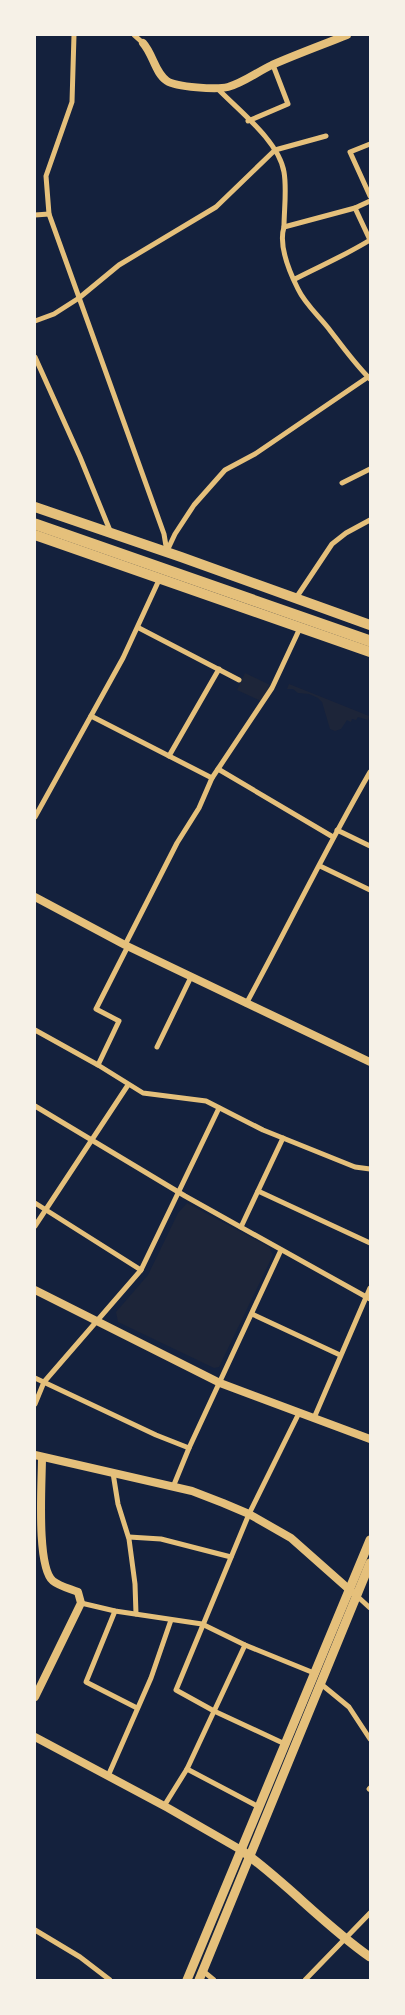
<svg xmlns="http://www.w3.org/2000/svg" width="405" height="2015" viewBox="0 0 405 2015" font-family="'PT Serif',serif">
<rect width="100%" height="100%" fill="#14213d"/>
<g fill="#1d2539">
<path d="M 245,673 L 270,685 L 261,701 L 237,690 Z"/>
<path d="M 289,684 L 369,716 L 368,720 L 358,717 L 356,720 L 352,719 L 351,722 L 347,720 L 341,729 L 335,731 L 330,729 L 322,702 L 318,698 L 309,694 L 298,693 L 293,689 L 287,689 Z"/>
<path d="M 187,1203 L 269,1247 L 273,1255 L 219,1367 L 214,1368 L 118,1322 L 116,1312 L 148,1275 L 178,1213 Z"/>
</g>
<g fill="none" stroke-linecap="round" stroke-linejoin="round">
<g stroke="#e5c07b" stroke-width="5">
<path d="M 74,35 L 72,102 L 46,176 L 49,214 L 164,534 L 167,552"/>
<path d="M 134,35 L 143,43"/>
<path d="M 217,88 C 238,110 279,141 284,172 C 287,189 284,210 284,227 C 278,246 290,273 298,289 C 305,304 319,316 329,329 C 342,346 354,363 370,379"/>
<path d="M 248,121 L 288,104 L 273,65"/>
<path d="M 370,144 L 350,152 L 370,196"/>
<path d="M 35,215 L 49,214"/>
<path d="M 284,227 L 355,208 L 370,201"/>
<path d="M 295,279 C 320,266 346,255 370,240 L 355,208"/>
<path d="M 35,321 L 54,314 L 79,298 L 119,265 L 216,207 L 275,150 L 326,136"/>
<path d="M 35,357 L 80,457 L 111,533"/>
<path d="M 342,483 L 370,469"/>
<path d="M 167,551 L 175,534 L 194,505 L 225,470 L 255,454 L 368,377"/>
<path d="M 296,598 L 332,544 L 346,533 L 370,520"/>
<path d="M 139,628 L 239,680"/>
<path d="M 91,716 L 212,778"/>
<path d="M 169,756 L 219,669"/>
<path d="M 218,769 L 333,837"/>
<path d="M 35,817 L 123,658 L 159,580"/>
<path d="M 337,830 L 370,846"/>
<path d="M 320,866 L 370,890"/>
<path d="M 125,945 L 177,843 L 199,808 L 212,778 L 272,688 L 300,628"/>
<path d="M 246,1004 C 288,927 326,848 370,772"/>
<path d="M 35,1030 L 98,1065 L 143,1093 L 206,1101 L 263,1130 L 355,1167 L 370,1169"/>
<path d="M 157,1047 L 191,977"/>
<path d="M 98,1065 L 119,1021 L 96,1009 L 128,946"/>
<path d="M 35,1106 L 185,1196 L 370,1299"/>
<path d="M 258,1191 L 370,1243"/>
<path d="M 35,1203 L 141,1270"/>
<path d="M 35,1226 L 128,1085"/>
<path d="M 241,1227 L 283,1138"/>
<path d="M 252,1314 L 340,1355"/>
<path d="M 35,1378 L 156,1435 L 189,1448"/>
<path d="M 35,1404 L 44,1382 L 141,1270 L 219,1108"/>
<path d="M 314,1418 L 370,1288"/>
<path d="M 113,1473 L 118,1504 L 129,1539 L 135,1584 L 136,1614"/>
<path d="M 173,1487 L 189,1448 L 281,1250"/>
<path d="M 129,1537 L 161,1539 L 231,1557"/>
<path d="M 357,1596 L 370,1608"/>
<path d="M 81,1603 L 115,1611 L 202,1624 L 245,1645 L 314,1673"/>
<path d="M 115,1611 L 86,1682 L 137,1708"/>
<path d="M 321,1684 L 349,1707 L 370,1739"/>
<path d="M 285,1744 L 214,1711 L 176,1690 L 249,1514 L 299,1413"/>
<path d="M 187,1769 L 259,1807"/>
<path d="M 108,1776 L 151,1678 L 171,1620"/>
<path d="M 369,1789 L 370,1788"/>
<path d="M 164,1806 L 187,1769 L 245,1645"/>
<path d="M 35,1930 L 80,1957 L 110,1980"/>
<path d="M 203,1971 L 214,1980"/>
<path d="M 305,1980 L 370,1913"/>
</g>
<g stroke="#e5c07b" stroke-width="8">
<path d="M 143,43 C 153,54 155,73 167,81 C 176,87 217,90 228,87 C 243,83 257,72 272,65 C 297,54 322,45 347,35"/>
<path d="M 35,897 L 125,945 L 370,1062"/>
<path d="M 35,1290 L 220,1383 L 370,1439"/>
<path d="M 35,1455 L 192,1491 L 223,1503 L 249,1514 L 291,1538 L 352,1592"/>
<path d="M 35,1697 L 81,1603 L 78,1592 C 71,1589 59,1586 53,1581 C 36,1567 42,1481 42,1457"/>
<path d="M 35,1737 L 168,1808 L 241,1850"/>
</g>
<path stroke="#e5c07b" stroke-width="9" d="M 241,1850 C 287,1883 324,1925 370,1957"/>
<g stroke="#e5c07b" stroke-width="9">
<path d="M 187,1980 L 370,1540"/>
<path d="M 199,1980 L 370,1563"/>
</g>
<g stroke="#e5c07b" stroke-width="10">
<path d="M 35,507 L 181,557 L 370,625"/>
<path d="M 35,535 L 370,652"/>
</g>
<path stroke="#e5c07b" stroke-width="11" d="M 35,524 L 370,641"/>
</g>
<rect width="405" height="2015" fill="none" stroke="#f6f1e7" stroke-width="72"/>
</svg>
